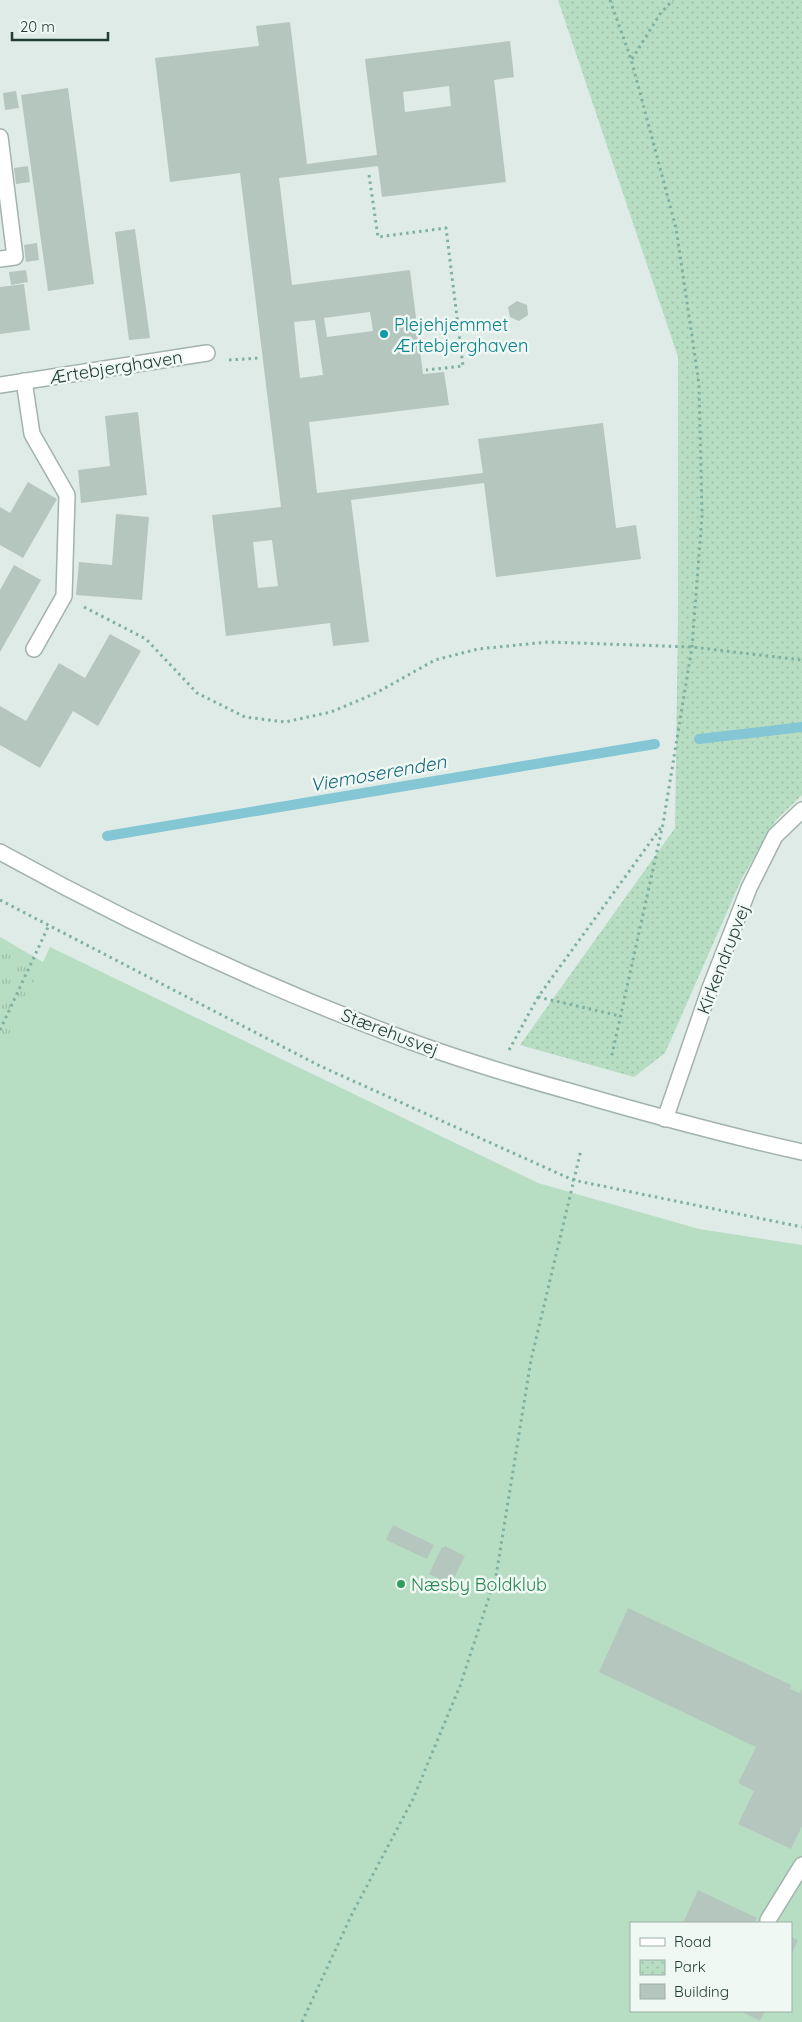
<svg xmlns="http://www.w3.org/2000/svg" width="802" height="2022" viewBox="0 0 802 2022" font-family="Quicksand,sans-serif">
<defs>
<pattern id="grass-tufts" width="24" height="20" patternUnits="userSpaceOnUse" patternTransform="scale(1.25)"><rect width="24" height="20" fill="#b7dec2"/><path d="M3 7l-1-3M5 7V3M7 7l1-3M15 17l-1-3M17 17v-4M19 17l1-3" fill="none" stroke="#9dbfa7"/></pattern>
<pattern id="park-dots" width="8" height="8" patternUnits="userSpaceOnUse" patternTransform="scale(1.25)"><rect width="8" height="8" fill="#b7dec2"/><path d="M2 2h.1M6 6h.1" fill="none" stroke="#9dbfa7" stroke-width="1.8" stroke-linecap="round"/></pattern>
</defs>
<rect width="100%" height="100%" fill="#dfebe6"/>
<path fill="url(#grass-tufts)" d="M 0,937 L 43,962 L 0,1056 Z"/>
<path fill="url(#park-dots)" d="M 558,0 L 802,0 L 802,795 L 776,820 L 742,878 L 665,1053 L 634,1077 L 520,1045 L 675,828 L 678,620 L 678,357 Z"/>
<path fill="#b7dec2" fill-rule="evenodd" d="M 50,947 L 538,1183 L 699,1229 L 802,1245 L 802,2022 L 0,2022 L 0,1053 ZM 631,1923 L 791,1923 L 791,2011 L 631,2011 Z"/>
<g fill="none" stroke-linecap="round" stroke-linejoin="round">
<g stroke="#84c6d4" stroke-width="10">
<path d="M 699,739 L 802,727"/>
<path d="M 107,836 L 655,744"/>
</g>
</g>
<g fill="#b5c6bf" fill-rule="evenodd">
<path d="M 290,22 L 307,164 L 377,155 L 365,59 L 510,41 L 514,77 L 494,80 L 506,182 L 382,197 L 378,166 L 279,178 L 292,285 L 410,270 L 423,374 L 444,372 L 449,405 L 309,422 L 317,493 L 483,473 L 478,439 L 603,423 L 616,528 L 636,525 L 641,559 L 496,577 L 484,483 L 351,500 L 369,642 L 333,646 L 330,623 L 226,636 L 212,515 L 281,507 L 240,173 L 170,182 L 155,58 L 259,46 L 256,26 ZM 449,86 L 451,106 L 405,112 L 403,92 ZM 370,312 L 373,331 L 327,337 L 324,318 ZM 315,320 L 323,375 L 300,378 L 294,322 ZM 272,540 L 278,586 L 258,588 L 253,542 Z"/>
<path d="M 68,88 L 94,284 L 48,291 L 21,95 Z"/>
<path d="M 16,91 L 19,108 L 5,110 L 3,93 Z"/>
<path d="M 28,166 L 30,182 L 16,184 L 14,168 Z"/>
<path d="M 135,229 L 150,338 L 129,340 L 115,232 Z"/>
<path d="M 37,243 L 39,260 L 26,262 L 24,245 Z"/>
<path d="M 26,270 L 28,282 L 11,285 L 9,272 Z"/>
<path d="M 24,284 L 30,330 L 0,334 L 0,287 Z"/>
<path d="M 517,301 L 527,305 L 528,315 L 519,321 L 510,317 L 508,307 Z"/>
<path d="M 138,412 L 147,495 L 81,503 L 78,470 L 110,466 L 105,416 Z"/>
<path d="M 28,482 L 57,499 L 23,558 L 0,545 L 0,507 L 10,513 Z"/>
<path d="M 116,514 L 149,517 L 142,600 L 76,595 L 79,562 L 112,565 Z"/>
<path d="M 14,565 L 41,580 L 0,652 L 0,590 Z"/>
<path d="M 110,634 L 141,651 L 98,726 L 73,711 L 40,768 L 0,745 L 0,706 L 26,721 L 59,663 L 85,678 Z"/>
<path d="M 393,1525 L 434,1545 L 427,1559 L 386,1540 Z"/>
<path d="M 445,1546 L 465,1556 L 451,1584 L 429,1574 L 442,1547 L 444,1548 Z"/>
<path d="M 628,1608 L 791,1685 L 790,1689 L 800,1693 L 802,1689 L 802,1826 L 791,1849 L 738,1824 L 754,1791 L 738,1783 L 756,1747 L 599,1672 Z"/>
<path d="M 698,1890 L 757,1918 L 754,1923 L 683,1923 Z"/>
<path d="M 791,1937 L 798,1940 L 791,1956 Z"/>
<path d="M 740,2011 L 765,2011 L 760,2021 Z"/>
</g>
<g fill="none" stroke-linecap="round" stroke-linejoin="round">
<defs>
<g id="minor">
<path d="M 0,137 L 15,257 L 0,259"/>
<path d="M 24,381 L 32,434 L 67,495 L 64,596 L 34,649"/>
<path d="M 0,385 L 207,353"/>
<path d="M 0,852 C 126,922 257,983 391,1034 C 450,1057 511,1075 572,1092 C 648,1114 725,1135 802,1152"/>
<path d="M 665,1119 L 710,988 L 749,888 L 775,836 L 802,810"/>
<path d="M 768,1920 L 802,1865"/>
</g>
</defs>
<use href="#minor" stroke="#a2b3ad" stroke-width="18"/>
<g stroke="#7eb1a2" stroke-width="3" stroke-dasharray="2.5 4" stroke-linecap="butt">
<path d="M 610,0 L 631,59 L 676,228 L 699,384 L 702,516 L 692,647 L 663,824 L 611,1059"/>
<path d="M 632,59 L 660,14 L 673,0"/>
<path d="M 369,175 L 378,237 L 446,228 L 463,366 L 426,370"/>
<path d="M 229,360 L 259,358"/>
<path d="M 84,607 L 146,639 L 197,693 L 245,717 L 285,722 L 331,712 L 376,693 L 435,660 L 478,649 L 548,642 L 692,647 L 802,660"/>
<path d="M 0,900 L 320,1066 L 573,1180 L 802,1227"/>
<path d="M 538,997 L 620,1016"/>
<path d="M 0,1030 L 49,925"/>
<path d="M 509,1050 L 538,997 L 662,826"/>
<path d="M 302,2022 L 352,1914 L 413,1799 L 460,1686 L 496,1576 L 531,1360 L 581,1150"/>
</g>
<use href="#minor" stroke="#fff" stroke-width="15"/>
</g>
<circle fill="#0f9aa8" stroke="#f0f8f4" stroke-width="2" cx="384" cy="334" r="5"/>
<circle fill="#2e9e5b" stroke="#f0f8f4" stroke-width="2" cx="401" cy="1584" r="5"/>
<g text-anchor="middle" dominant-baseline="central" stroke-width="5" stroke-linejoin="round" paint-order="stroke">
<g font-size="18" fill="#0d838f" stroke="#f0f8f4" text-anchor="start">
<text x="394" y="324">Plejehjemmet<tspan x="394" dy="21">Ærtebjerghaven</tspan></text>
</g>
<g font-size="18" fill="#203c35" stroke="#f0f8f4">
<text transform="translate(116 367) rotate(-9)">Ærtebjerghaven</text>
<text transform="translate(723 959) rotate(-69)">Kirkendrupvej</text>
<text transform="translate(390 1032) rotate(21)">Stærehusvej</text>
</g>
<g font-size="18" fill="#27864d" stroke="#f0f8f4" text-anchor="start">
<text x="411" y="1584">Næsby Boldklub</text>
</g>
<g font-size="19" font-style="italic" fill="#17697b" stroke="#f0f8f4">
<text transform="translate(378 773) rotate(-10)">Viemoserenden</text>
</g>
</g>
<rect x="630" y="1922" width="162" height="90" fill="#f0f8f4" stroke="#9dada8"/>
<rect x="640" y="1938" width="25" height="8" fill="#ffffff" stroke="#9dada8"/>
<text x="674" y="1947" font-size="15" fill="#203c35">Road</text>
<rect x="640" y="1960" width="25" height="15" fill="url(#park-dots)" stroke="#9dada8"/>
<text x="674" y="1972" font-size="15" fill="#203c35">Park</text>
<rect x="640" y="1984" width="25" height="15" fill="#b5c6bf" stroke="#9dada8"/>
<text x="674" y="1997" font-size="15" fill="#203c35">Building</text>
<path d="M12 32v8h96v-8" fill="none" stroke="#203c35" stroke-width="2.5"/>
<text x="20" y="32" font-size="15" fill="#203c35" stroke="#f0f8f4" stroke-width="4" paint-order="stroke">20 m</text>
</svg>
